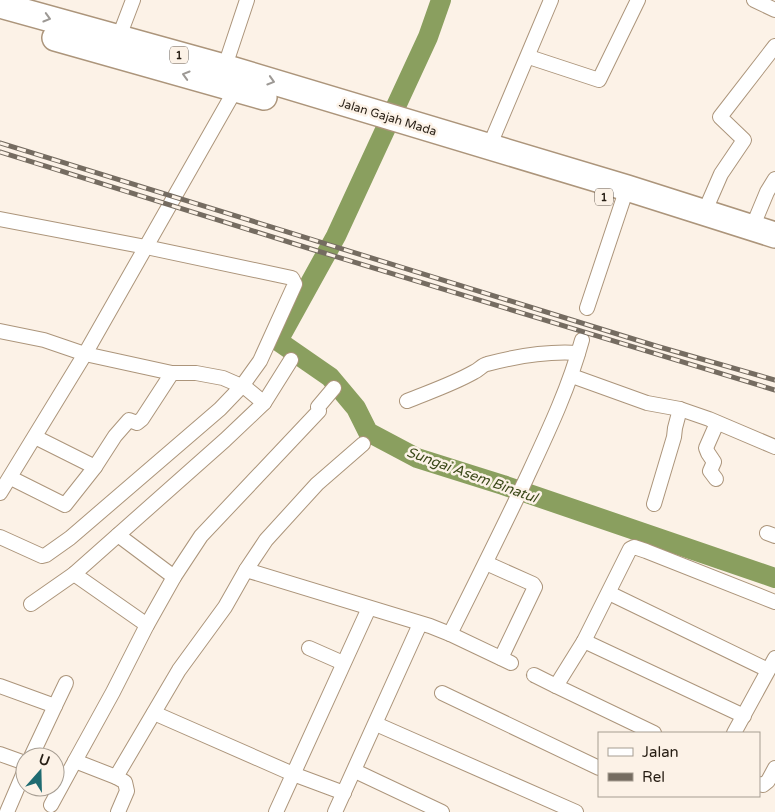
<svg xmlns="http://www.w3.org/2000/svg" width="775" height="812" viewBox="0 0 775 812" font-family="'Varela Round',sans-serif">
<rect width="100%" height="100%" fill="#fcf2e7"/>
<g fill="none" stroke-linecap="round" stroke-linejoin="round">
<path stroke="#8a9f5f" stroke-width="20" d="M 441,0 L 428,37 L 336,236 L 278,341 L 330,377 L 356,408 L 368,432 L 417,458 L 503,485 L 775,578"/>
<defs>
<g id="street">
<path d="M 754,0 L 775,10"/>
<path d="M 117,42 L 133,0"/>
<path d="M 529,57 L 599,80 L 638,0"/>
<path d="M 223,72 L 247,0"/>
<path d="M 489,147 L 551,0"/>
<path d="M 704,213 L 721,174 L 744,140 L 720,117 L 775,46"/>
<path d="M 0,219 L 146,247 L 292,278 L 295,284 L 260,361 L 242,386 L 220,409 L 70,538 L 46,555 L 42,556 L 0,537"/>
<path d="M 752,228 L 767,192 L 775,179"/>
<path d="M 587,308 L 627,188"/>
<path d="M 0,331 L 44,340 L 85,354 L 172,373 L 196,373 L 223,378 L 246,388 L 264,403"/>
<path d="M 572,376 L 647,403 L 680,409 L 709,419 L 775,447"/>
<path d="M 407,401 C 429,392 453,384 474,372 C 479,370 482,365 487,364 C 517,356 547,351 578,353"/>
<path d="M 35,437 L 95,467 L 115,436 L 129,420 L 137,423 L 142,419 L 172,373"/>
<path d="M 11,478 L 65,505 L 95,467"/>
<path d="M 716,479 L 710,471 L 714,462 L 708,453 L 706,448 L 717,423"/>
<path d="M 0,493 L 85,354 L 238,85"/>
<path d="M 654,504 L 674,437 L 675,428 L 680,409"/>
<path d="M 767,533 L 775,536"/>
<path d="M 118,535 L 174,577"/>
<path d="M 486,563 L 533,584 L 535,587 L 501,658"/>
<path d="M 246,570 L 430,626 L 450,634 L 511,663"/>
<path d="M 74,574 L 147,625"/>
<path d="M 609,593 L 768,670"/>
<path d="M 31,604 L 74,574 L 225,440 L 264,403 L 291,360"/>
<path d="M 450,634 C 476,582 502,530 527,477 C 548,432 569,388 582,340"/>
<path d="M 584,641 L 744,716"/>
<path d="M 309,648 L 343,663"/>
<path d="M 534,675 L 556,686"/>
<path d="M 0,686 L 55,706 L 31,757"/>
<path d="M 442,693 L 599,768"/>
<path d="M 55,706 L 66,683"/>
<path d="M 154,713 L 293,774 L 344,793"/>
<path d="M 376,724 L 576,812"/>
<path d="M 654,733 L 556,686 L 584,641 L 630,549 L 634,547 L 646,551 L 775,602"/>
<path d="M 734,733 L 775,658"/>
<path d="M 0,754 L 25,763"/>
<path d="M 355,771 L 442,812"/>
<path d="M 116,777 L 179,670 L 225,607 L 246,570 L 266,540 L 317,484 L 363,444"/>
<path d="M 759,784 L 763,785 L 768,781 L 775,768"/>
<path d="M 51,805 L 75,761"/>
<path d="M 7,812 L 25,770"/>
<path d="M 118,812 L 127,791 L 125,782 L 116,777 L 75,761 L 113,692 L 147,625 L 174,577 L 201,536 L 319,411 L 318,407 L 334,388"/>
<path d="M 276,812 L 369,608"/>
<path d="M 335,812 L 420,624"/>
</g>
<g id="highway">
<path d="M 0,5 L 224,67 L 627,188 L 775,235"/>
<path d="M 55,38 L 264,97"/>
</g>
</defs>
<use href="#street" stroke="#ac957b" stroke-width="16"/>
<use href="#highway" stroke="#ac957b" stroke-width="28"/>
<use href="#street" stroke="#fff" stroke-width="14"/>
<use href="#highway" stroke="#fff" stroke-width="25"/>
<defs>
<g id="rail">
<path d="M 0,143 L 656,346 L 775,380"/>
<path d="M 0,152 L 311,249 L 775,390"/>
</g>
</defs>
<use href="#rail" stroke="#756c61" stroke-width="5"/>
<use href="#rail" stroke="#fcf2e7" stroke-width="3" stroke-dasharray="9" stroke-linecap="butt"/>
</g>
<defs><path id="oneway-chevron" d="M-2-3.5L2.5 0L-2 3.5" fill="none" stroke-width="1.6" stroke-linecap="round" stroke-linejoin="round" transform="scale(1.25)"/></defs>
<g stroke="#9d9995">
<use href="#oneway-chevron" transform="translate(47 18) rotate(16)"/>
<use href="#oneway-chevron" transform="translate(186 75) rotate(-164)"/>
<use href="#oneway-chevron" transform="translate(271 81) rotate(17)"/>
</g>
<g text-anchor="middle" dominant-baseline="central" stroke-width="5" stroke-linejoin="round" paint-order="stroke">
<g fill="#fcf2e7" stroke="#665d53" stroke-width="1">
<rect x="170" y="46.5" width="18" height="17" rx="4"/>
<rect x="595" y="188.5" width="18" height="17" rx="4"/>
</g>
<g font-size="11" font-weight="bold" fill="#261d13">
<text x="179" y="55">1</text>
<text x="604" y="197">1</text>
</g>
<g font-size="12" fill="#261d13" stroke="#fcf2e7">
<text transform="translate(388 117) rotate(17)">Jalan Gajah Mada</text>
</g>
<g font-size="14" font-style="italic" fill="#3b4919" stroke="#fcf2e7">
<text transform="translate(472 475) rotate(20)">Sungai Asem Binatul</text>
</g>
</g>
<rect x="598" y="732" width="162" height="65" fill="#fcf2e7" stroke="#a69d92"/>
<rect x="608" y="748" width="25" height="8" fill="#ffffff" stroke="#a69d92"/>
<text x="642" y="757" font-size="15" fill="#261d13">Jalan</text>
<rect x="608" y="773" width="25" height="8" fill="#756c61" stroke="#a69d92"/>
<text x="642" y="782" font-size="15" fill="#261d13">Rel</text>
<g transform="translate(40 772) rotate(20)"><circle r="24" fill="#fcf2e7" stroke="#a69d92"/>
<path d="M0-4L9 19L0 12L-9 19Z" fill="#1f6b71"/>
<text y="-8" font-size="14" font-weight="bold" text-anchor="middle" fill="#261d13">U</text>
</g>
</svg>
